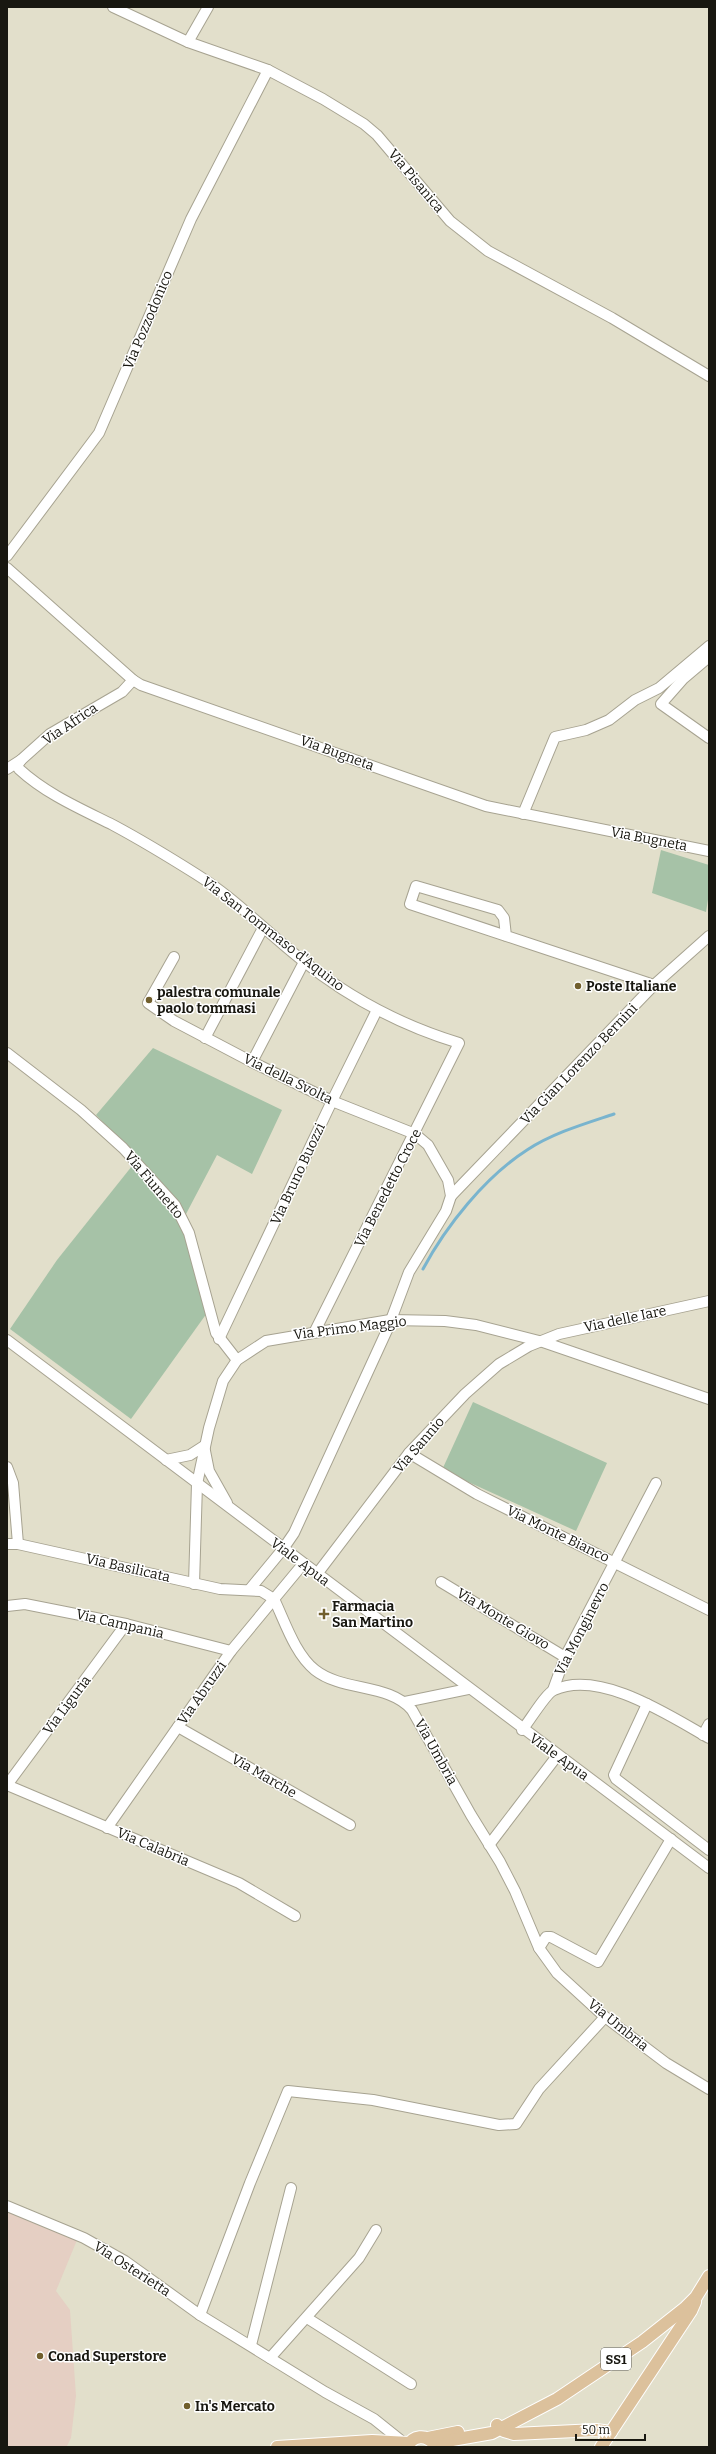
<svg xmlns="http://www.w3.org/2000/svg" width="716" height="2454" viewBox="0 0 716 2454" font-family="Bitter,serif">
<rect width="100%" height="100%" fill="#e2dfcb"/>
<path fill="#e5cfc3" d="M 7,2211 L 77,2240 L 56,2291 L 70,2310 L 76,2396 L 71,2438 L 67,2446 L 7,2447 Z"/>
<g fill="#a6c2a7">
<path d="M 661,850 L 709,865 L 709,893 L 706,912 L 652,893 Z"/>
<path d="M 153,1048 L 282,1110 L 252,1174 L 217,1155 L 186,1214 L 164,1185 L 96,1115 Z"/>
<path d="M 132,1166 L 175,1213 L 189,1243 L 207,1313 L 131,1419 L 10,1329 L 57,1260 Z"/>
<path d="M 473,1402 L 607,1463 L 576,1531 L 442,1470 Z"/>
</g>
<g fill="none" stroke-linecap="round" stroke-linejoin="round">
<path stroke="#79b4ce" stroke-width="3" d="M 423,1269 C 446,1226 485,1177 527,1150 C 553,1133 584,1124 614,1114"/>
<defs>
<g id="minor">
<path d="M 113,7 L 188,42 L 268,70 L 323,99 L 364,124 L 377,135 L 450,221 L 488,251 L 612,318 L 709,376"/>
<path d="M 188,42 L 208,7"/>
<path d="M 7,556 L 99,433 L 191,219 L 268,70"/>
<path d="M 7,568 L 133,680 L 141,685 L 486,806 L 709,851"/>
<path d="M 709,657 L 683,679 L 661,704 L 709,738"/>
<path d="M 21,760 L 17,766 L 19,769 C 46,794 81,809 113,825 C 141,840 169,857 196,874 C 236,899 265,931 302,960 C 348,997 403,1026 459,1043 L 315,1331"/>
<path d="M 7,769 L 21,760 L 50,734 L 122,692 L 133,680"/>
<path d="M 523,814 L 555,737 L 586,730 L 609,720 L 635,700 L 659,688 L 709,646"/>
<path d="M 506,936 L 504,918 L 498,910 L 416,886 L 410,904 C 491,931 573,958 654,985"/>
<path d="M 174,957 L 148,1003 L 174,1021 L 252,1062 L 332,1101 L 415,1134 L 428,1145 L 448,1180 L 451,1196 L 446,1211 L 409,1272 L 388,1328 L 294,1533 L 283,1549 L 250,1589"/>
<path d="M 205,1038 L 263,928"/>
<path d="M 7,1053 L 81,1110 L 123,1148 L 175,1205 L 189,1233 L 216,1333 L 237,1360"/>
<path d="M 252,1062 L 304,962"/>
<path d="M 451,1196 L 654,985 L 709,936"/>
<path d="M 219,1339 L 332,1101 L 377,1010"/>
<path d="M 7,1340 L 709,1868"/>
<path d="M 409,1453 L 477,1494 L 709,1610"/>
<path d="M 166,1460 L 190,1455 L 204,1446 L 209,1471 L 227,1503"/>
<path d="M 7,1467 L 13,1483 L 18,1544"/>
<path d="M 7,1544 L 18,1544 L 220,1589 L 261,1591 L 274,1599"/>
<path d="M 317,1574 L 409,1453 L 465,1394 L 499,1364 L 529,1346 L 559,1334 L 709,1301"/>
<path d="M 441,1582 L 565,1657"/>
<path d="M 194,1584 L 197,1484 L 209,1428 L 223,1381 L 237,1360 L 266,1341 L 390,1320 L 445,1321 L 476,1325 L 543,1342 L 709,1399"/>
<path d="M 274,1599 C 285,1622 295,1654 315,1670 C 343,1692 389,1683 412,1710 L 471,1815 L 500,1862 L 515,1891 L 539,1948 L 557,1973 L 605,2017 L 666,2063 L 709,2089"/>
<path d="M 7,1606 L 25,1604 L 126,1624 L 231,1651"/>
<path d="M 553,1690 L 565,1657 L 656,1483"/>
<path d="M 405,1702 L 468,1689"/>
<path d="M 647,1704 L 614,1775 L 616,1779 L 709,1850"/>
<path d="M 178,1727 L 350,1825"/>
<path d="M 522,1730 C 529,1722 546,1693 554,1690 C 600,1669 670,1716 709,1738"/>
<path d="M 703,1735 L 709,1724"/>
<path d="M 7,1785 L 239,1883 L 295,1916"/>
<path d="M 7,1785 L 126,1624"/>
<path d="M 107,1828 L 231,1651 L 303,1564"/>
<path d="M 489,1845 L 557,1756"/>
<path d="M 539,1948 L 546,1937 L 551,1937 L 598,1962 L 671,1839"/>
<path d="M 7,2206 L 84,2238 L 125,2261 L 200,2315 L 325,2392 L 374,2419 L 404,2443"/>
<path d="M 200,2315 L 250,2183 L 288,2091 L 373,2100 L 499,2125 L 516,2124 L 539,2089 L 605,2017"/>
<path d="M 307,2318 L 411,2384"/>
<path d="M 251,2345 L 291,2188"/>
<path d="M 270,2358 L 359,2258 L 376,2230"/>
</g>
<g id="major">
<path d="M 497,2425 L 504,2431 L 514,2434 L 596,2430 L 611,2432"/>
<path d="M 428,2438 L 458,2432"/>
<path d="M 277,2447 L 372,2441 L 409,2443"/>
<path d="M 407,2447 C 413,2435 426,2434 434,2444"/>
<path d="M 442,2447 L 452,2440 L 492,2433 L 557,2399 L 642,2342 L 685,2308 L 696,2297 L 709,2276"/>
<path d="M 601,2447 L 691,2311 L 695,2302"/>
</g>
</defs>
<use href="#minor" stroke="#a7a391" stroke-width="12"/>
<use href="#major" stroke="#fff" stroke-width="14"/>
<use href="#minor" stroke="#fff" stroke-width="10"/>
<use href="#major" stroke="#dcc19c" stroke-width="12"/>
</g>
<g fill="#715f2d" stroke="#fff" stroke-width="1.5">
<circle cx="578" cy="986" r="4"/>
<circle cx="149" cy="1000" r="4"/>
<path d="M322 1608h4v4h4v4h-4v4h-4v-4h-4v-4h4z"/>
<circle cx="40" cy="2356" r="4"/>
<circle cx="187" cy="2406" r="4"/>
</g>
<g text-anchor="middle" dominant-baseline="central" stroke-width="3" stroke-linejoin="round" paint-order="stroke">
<rect fill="#fff" stroke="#5d5d58" stroke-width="1" x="601" y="2348" width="30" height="22" rx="3"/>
<g font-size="13" font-weight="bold" fill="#181710">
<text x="616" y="2359">SS1</text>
</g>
<g font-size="14" fill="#181710" stroke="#fff">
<text transform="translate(416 181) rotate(50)">Via Pisanica</text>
<text transform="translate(148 320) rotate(-67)">Via Pozzodonico</text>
<text transform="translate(70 724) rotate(-34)">Via Africa</text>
<text transform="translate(337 753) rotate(20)">Via Bugneta</text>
<text transform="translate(649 839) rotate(11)">Via Bugneta</text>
<text transform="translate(273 934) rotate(38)">Via San Tommaso d'Aquino</text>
<text transform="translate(579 1064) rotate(-46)">Via Gian Lorenzo Bernini</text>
<text transform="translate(288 1079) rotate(26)">Via della Svolta</text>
<text transform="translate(298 1174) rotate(-65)">Via Bruno Buozzi</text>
<text transform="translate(154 1185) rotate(50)">Via Fiumetto</text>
<text transform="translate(388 1188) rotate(-63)">Via Benedetto Croce</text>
<text transform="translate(625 1319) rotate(-12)">Via delle Iare</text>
<text transform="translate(350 1328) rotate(-7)">Via Primo Maggio</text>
<text transform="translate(419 1445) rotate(-49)">Via Sannio</text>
<text transform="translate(558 1534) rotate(26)">Via Monte Bianco</text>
<text transform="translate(300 1562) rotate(37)">Viale Apua</text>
<text transform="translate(128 1568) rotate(13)">Via Basilicata</text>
<text transform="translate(503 1619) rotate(31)">Via Monte Giovo</text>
<text transform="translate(120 1624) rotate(13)">Via Campania</text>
<text transform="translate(582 1629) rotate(-63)">Via Monginevro</text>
<text transform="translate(202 1693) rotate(-55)">Via Abruzzi</text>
<text transform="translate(67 1705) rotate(-53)">Via Liguria</text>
<text transform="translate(436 1752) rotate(61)">Via Umbria</text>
<text transform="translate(559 1757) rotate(36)">Viale Apua</text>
<text transform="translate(264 1776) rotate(30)">Via Marche</text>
<text transform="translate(153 1847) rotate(23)">Via Calabria</text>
<text transform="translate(618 2025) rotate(39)">Via Umbria</text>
<text transform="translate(132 2269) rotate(33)">Via Osterietta</text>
</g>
<g font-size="14" font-weight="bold" fill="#181710" stroke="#fff" text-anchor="start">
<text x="586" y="986">Poste Italiane</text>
<text x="157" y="992">palestra comunale<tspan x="157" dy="16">paolo tommasi</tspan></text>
<text x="332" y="1606">Farmacia<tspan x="332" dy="16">San Martino</tspan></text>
<text x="48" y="2356">Conad Superstore</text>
<text x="195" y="2406">In's Mercato</text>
</g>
</g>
<rect width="716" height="2454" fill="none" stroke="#181710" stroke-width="16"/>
<path d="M576 2434v6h69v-6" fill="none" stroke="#181710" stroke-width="2"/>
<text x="582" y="2434" font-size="12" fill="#181710" stroke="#ffffff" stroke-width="3" paint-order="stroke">50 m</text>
</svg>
